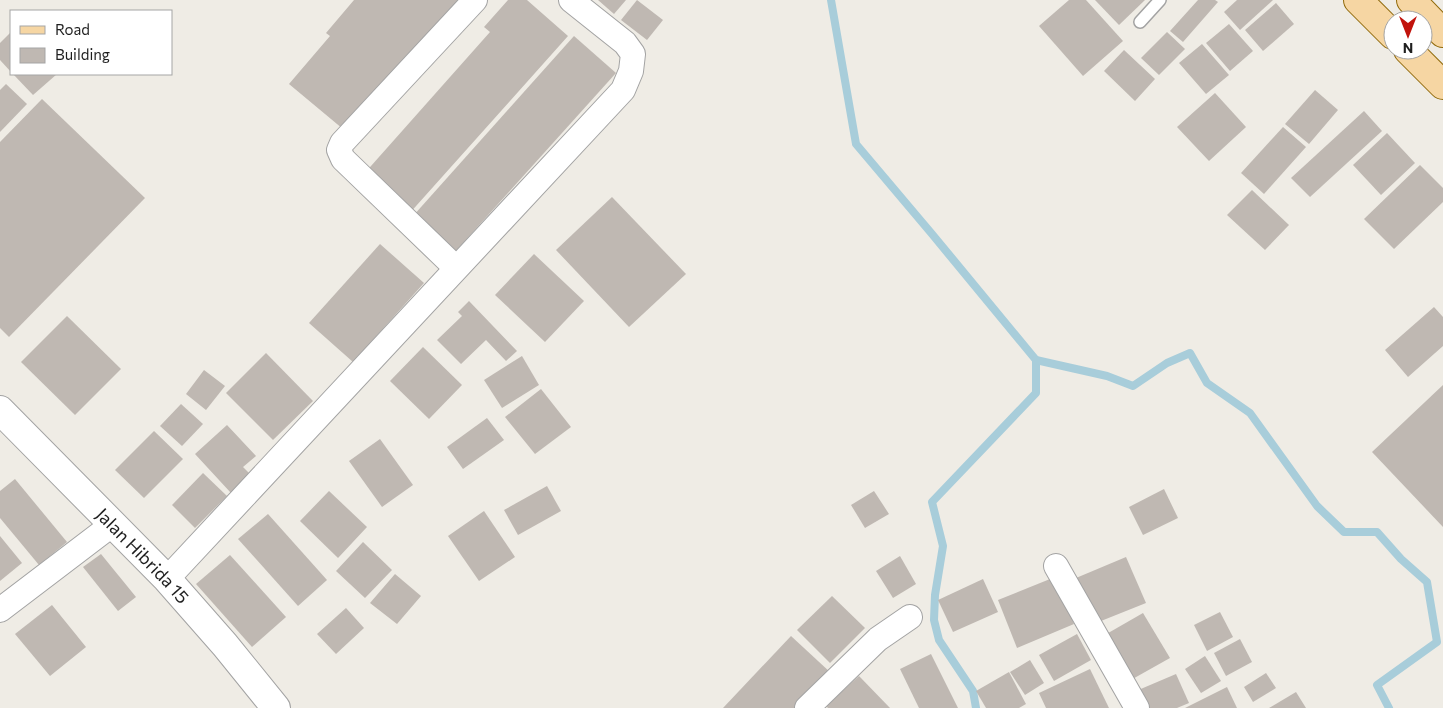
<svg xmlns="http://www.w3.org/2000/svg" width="1443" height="708" viewBox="0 0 1443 708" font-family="Commissioner,sans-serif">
<rect width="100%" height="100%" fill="#efece5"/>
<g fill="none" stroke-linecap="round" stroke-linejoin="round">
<g stroke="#a8cdda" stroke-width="8">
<path d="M 831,0 L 856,144 L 932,234 L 1036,360 L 1036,393 L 932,502 L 943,546 L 935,595 L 934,620 L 939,640 L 973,691 L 976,708"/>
<path d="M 1036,360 L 1107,376 L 1133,386 L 1167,363 L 1190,353 L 1207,383 L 1250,413 L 1317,506 L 1344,532 L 1377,532 L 1401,559 L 1427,582 L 1437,642 L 1377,685 L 1389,708"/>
</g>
</g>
<g fill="#bfb8b2">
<path d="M 354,0 L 464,0 L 349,134 L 289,84 L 330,36 L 326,33 Z"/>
<path d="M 508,0 L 527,0 L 568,36 L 408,215 L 363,175 L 490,32 L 484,27 Z"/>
<path d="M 598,0 L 626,0 L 614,14 Z"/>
<path d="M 637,0 L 663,20 L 647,40 L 621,20 Z"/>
<path d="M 1069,0 L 1086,0 L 1123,41 L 1083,76 L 1039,26 Z"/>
<path d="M 1095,0 L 1145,0 L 1119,25 Z"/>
<path d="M 1198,0 L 1215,0 L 1218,2 L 1183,42 L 1170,31 Z"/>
<path d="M 1237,0 L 1273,0 L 1240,30 L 1224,12 Z"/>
<path d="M 1276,3 L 1294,24 L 1263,51 L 1245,30 Z"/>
<path d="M 1229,24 L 1253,51 L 1230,71 L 1206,43 Z"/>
<path d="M 11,32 L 11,72 L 0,60 L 0,43 Z"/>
<path d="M 1167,32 L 1185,49 L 1159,75 L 1141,58 Z"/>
<path d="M 574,36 L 616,73 L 454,253 L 413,216 Z"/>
<path d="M 1202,44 L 1229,75 L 1206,94 L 1179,63 Z"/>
<path d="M 1124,50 L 1155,79 L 1135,101 L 1104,71 Z"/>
<path d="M 13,74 L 57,74 L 33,95 Z"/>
<path d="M 6,84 L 27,104 L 0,132 L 0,90 Z"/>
<path d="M 1315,90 L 1338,110 L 1309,144 L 1285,124 Z"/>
<path d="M 1215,93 L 1246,127 L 1209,161 L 1177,127 Z"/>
<path d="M 42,99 L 145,198 L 9,337 L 0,328 L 0,142 Z"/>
<path d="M 1364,111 L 1382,131 L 1310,197 L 1291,178 Z"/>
<path d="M 1283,127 L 1306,147 L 1264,194 L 1241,173 Z"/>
<path d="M 1387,133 L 1415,163 L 1381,195 L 1353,165 Z"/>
<path d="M 1420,165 L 1443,188 L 1443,202 L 1394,249 L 1364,219 Z"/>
<path d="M 1252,190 L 1289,225 L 1265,250 L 1227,215 Z"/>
<path d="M 612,197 L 686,274 L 629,327 L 556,250 Z"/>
<path d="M 380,244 L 424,283 L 353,362 L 309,323 Z"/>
<path d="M 534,254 L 584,301 L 545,342 L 495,295 Z"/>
<path d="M 469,301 L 517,351 L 506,361 L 486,340 L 461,364 L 437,340 L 462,316 L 458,312 Z"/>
<path d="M 1434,307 L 1443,317 L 1443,346 L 1408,377 L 1385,350 Z"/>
<path d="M 67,316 L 121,369 L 75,415 L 21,362 Z"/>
<path d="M 423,347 L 462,385 L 429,419 L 390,381 Z"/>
<path d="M 266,353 L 313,401 L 273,440 L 226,393 Z"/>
<path d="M 522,356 L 539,385 L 502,408 L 484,380 Z"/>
<path d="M 204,370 L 225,386 L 206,410 L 186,394 Z"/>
<path d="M 1443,385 L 1443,527 L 1372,452 Z"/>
<path d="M 541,389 L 571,427 L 535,454 L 505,417 Z"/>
<path d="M 181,404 L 203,424 L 182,446 L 160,426 Z"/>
<path d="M 487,418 L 504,440 L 463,469 L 447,447 Z"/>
<path d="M 227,425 L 256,456 L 243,467 L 251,475 L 231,493 L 195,454 Z"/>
<path d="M 154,431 L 183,459 L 144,498 L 115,470 Z"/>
<path d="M 380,439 L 413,485 L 382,507 L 349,461 Z"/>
<path d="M 203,473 L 227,496 L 195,528 L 172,505 Z"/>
<path d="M 15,479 L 67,542 L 39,565 L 0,518 L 0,491 Z"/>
<path d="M 547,486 L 561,511 L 518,535 L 504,510 Z"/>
<path d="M 1164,489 L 1178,518 L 1143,535 L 1129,507 Z"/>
<path d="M 329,491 L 367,527 L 338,558 L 300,521 Z"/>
<path d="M 874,491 L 889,514 L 865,528 L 851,505 Z"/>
<path d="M 484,511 L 515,557 L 479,581 L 448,536 Z"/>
<path d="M 268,514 L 327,580 L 298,606 L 238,539 Z"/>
<path d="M 0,536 L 22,563 L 0,581 Z"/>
<path d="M 363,542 L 392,570 L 365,598 L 336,571 Z"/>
<path d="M 101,554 L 136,597 L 118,611 L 83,567 Z"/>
<path d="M 230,555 L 286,617 L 252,647 L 196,584 Z"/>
<path d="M 900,556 L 916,584 L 893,598 L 876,571 Z"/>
<path d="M 1126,557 L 1146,603 L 1096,623 L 1076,578 Z"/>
<path d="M 395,574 L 421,596 L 397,624 L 370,603 Z"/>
<path d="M 1055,577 L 1074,624 L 1017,648 L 998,600 Z"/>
<path d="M 983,579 L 998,612 L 953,632 L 938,600 Z"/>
<path d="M 832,596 L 865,628 L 830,663 L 797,630 Z"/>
<path d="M 52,605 L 86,647 L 50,676 L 15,634 Z"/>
<path d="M 346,608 L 364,628 L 336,654 L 317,634 Z"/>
<path d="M 1220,612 L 1233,637 L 1207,651 L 1194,625 Z"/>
<path d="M 1143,613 L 1170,658 L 1129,681 L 1103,636 Z"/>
<path d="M 1077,634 L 1091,660 L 1054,681 L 1039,655 Z"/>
<path d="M 791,636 L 831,673 L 798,708 L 723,708 Z"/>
<path d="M 1240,639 L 1252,662 L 1226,676 L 1214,653 Z"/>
<path d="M 931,654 L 958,708 L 919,708 L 900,669 Z"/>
<path d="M 1205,656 L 1221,681 L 1201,693 L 1185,669 Z"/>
<path d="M 1030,660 L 1044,683 L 1025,695 L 1010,672 Z"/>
<path d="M 1090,669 L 1109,708 L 1046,708 L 1039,693 Z"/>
<path d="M 1009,672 L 1026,704 L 1019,708 L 986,708 L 976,691 Z"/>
<path d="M 1266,673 L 1276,688 L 1253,702 L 1244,687 Z"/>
<path d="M 1176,674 L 1189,703 L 1177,708 L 1144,708 L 1136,691 Z"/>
<path d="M 859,676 L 890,708 L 828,708 L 826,706 Z"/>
<path d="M 1227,687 L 1237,708 L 1185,708 Z"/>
<path d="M 1296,692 L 1306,708 L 1269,708 Z"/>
</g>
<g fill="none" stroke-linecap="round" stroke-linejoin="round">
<defs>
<path id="service" d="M 1140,22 L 1160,0"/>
<g id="minor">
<path d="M 456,268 L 343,159 L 339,150 L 342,143 L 475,0"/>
<path d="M 1056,566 L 1137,708"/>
<path d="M 167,579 L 623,90 L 631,71 L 633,54 L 625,43 L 571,0"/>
<path d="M 0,610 L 113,524"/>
<path d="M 807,708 L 878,639 L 910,617"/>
</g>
<g id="tertiary">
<path id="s1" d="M 0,410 L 167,579 L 225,645 L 276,708"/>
</g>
<g id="primary">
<path d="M 1358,0 L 1393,35"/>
<path d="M 1411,0 L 1443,33"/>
<path d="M 1408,50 L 1443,85"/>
</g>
</defs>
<use href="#service" stroke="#a3a3a3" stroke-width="14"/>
<use href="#minor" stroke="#a3a3a3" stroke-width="26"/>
<use href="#tertiary" stroke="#a3a3a3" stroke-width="30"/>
<use href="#primary" stroke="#906909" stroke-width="30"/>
<use href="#service" stroke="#fff" stroke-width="11"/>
<use href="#minor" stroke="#fff" stroke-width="24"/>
<use href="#tertiary" stroke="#fff" stroke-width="28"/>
<use href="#primary" stroke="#f6d6a3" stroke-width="28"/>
</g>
<g text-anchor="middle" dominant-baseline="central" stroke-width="4" stroke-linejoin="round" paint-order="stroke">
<g font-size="18" fill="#1f1f1f" stroke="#fff">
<text stroke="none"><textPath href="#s1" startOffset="204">Jalan Hibrida 15</textPath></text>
</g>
</g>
<rect x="10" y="10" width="162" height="65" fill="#ffffff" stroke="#a5a5a5"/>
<rect x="20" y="26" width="25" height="8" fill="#f6d6a3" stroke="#a5a5a5"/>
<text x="55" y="35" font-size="15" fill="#1f1f1f">Road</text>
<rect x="20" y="48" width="25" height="15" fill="#bfb8b2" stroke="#a5a5a5"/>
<text x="55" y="60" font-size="15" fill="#1f1f1f">Building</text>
<g transform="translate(1408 35) rotate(180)"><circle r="24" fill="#ffffff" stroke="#a5a5a5"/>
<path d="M0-4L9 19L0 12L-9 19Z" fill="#c1130c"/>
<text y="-8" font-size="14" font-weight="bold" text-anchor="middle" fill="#1f1f1f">N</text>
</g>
</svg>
